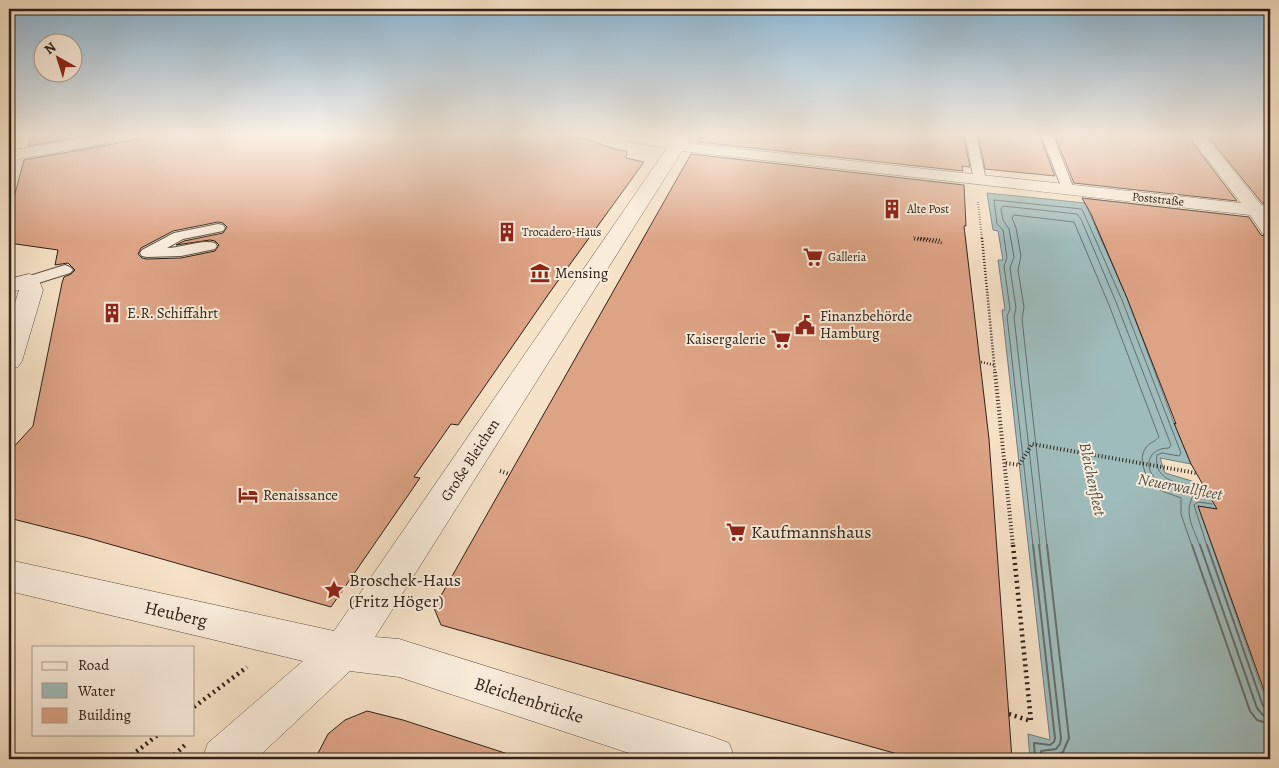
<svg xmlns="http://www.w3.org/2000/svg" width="1279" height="768" viewBox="0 0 1279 768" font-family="Alegreya,serif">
<rect width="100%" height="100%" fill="#f6e2c7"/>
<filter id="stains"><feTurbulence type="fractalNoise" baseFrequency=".004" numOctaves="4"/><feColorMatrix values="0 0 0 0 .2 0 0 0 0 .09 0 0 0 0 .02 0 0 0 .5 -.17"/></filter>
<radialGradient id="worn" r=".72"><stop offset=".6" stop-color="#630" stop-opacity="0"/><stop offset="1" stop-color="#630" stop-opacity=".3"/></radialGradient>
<path fill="#9ebcbc" stroke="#717e7b" d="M 987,193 L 1085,203 L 1127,298 L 1174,423 L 1191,464 L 1160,458 L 1165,473 L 1202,484 L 1270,497 L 1270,519 L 1198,506 L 1270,712 L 1270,759 L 1030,759 L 1028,734 L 1050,740 L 1002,310 L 1005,310 L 998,260 L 1003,260 L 998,231 L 993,230 Z"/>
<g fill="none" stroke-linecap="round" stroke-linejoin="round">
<g stroke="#666e6a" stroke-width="1">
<path d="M 1033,546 L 1007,316 L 1010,309 L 1004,266 L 1007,258 L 1003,230 L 997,224 L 994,200 L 1082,209 L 1122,300 L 1181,453 L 1179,456 L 1162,453 L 1157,455 C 1152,483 1185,484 1204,489"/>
<path d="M 1040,546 L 1014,317 L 1016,308 L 1010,268 L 1014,257 L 1009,229 L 1003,220 L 1001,209 L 1003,206 L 1077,214 L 1081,219 L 1116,302 L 1171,445 L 1169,448 C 1145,448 1143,472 1160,482 C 1170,488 1183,490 1194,494 C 1183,513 1193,527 1200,546"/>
<path d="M 1047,546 L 1022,319 L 1024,307 L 1018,270 L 1021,256 L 1016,228 L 1012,218 L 1014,215 L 1074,222 L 1109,305 L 1159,437 C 1155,442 1148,443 1145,449 C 1141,455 1142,463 1144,469 C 1150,490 1163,491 1181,498 L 1181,514 L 1192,546"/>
<path d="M 1207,546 L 1194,505 L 1198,502 L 1212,504"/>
</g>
<g stroke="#666e6a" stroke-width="2">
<path d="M 1033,545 L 1055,738 L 1054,742 L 1050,745 L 1034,743 L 1035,759"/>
<path d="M 1039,545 L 1061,738 L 1060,744 L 1056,749 L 1041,751 L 1041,759"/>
<path d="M 1047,545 L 1069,738 L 1063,752 L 1049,759"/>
<path d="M 1192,545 L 1250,711 L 1257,720 L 1270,724"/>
<path d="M 1200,545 L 1257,708 L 1263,715 L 1270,716"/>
<path d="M 1207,545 L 1263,706 L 1270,710"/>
</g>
</g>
<g fill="#dda385" stroke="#2e2119" fill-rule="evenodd">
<path d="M 31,134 L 96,134 L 28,146 Z"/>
<path d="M 140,134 L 537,134 L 587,139 L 614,149 L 627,151 L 626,158 L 644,162 L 550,292 L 458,425 L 451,424 L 414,477 L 420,478 L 331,607 L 88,538 L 9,518 L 9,452 L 33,426 L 62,283 L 64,277 L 71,274 L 75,270 L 68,263 L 55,265 L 58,250 L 9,243 L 9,216 L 24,160 L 130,141 L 137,139 ZM 218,222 L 223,223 L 227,227 L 223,233 L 184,241 L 176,245 L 210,240 L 215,241 L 219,245 L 215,251 L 181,258 L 147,259 L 142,258 L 138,254 L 141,248 L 173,231 Z"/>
<path d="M 702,134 L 963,134 L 970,167 L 962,166 L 963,171 L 698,142 Z"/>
<path d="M 978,134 L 1039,134 L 1055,176 L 985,169 Z"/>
<path d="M 1054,134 L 1186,134 L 1237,201 L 1074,183 Z"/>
<path d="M 1206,134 L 1270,134 L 1270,204 L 1262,203 Z"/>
<path d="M 691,154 L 964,185 L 966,226 L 964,226 L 989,439 L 1012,759 L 915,759 L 441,625 L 434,608 Z"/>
<path d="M 1082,198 L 1249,217 L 1261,235 L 1270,238 L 1270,695 L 1266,696 L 1198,506 L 1217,509 L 1191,464 L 1174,423 L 1176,424 L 1127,298 L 1091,214 Z"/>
<path d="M 367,711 L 403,720 L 508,754 L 507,759 L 315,759 L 328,734 L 345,720 Z"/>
</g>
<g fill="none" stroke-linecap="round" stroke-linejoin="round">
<defs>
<g id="service">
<path d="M 965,134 L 976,134 L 986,180 L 984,183 L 980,184 L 974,180 Z"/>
<path d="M 1041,134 L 1052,134 L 1074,189 L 1073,192 L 1063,192 L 1062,189 Z"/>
<path d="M 218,224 L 223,225 L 225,228 L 223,231 L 183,239 L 167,248 C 182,248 201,239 215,243 L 217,246 L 215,249 L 181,256 L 147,257 L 142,256 L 140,253 L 142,250 L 174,233 Z"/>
<path d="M 65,265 L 70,267 L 73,270 L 70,273 L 29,286 L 23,284 L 21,281 L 23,278 Z"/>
</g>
<path id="pedestrian" d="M 1255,204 L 1270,206 L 1270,218 L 1248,214 L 1245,210 L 1248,206 Z"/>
<g id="minor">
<path d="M 105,134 L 138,134 L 136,137 L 130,139 L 9,161 L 9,151 Z"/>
<path d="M 606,134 L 640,134 L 673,139 L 677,134 L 693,134 L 688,142 L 704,145 L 1241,203 L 1188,134 L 1204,134 L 1270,216 L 1270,236 L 1263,234 L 1250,215 L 682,151 L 375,637 L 399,639 L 713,737 L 729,743 L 735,759 L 647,759 L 399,677 L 350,671 L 256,759 L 202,759 L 208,743 L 303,661 L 9,591 L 9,560 L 334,631 L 667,148 L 614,139 L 608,137 Z"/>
<path d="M 29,274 L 37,276 L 43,290 L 22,361 L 18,367 L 9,369 L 9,322 L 19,290 L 9,293 L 9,279 Z"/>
</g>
</defs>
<use href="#service" stroke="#605144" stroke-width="2"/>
<use href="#pedestrian" stroke="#605144" stroke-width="1"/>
<use href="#minor" stroke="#605144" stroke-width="1"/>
<g stroke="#2e2119" stroke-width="2" stroke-dasharray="0.5 2" stroke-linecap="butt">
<path d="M 978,202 L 982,239"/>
<path d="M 913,237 L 929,239"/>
</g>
<g stroke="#2e2119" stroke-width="2.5" stroke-dasharray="1 2" stroke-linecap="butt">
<path d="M 918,238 L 941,240"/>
<path d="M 982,238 L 995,373"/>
<path d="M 914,239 L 942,243"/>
<path d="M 981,362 L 994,365"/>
</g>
<g stroke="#2e2119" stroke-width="4" stroke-dasharray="1 2.5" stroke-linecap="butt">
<path d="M 995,372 L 1013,546"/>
<path d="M 1006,463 L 1019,465 L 1032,444 L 1196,473"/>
<path d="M 500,471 L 509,474"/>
</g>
<g stroke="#2e2119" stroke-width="4.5" stroke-dasharray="2 4" stroke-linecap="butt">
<path d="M 194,707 L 247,667"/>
<path d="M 1009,714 L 1031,721 L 1013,545"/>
<path d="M 127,759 L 159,734"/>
<path d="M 170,759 L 186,744"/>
</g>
<use href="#service" fill="#f9ecdb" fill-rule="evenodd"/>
<use href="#pedestrian" fill="#f9ecdb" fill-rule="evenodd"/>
<use href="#minor" fill="#f9ecdb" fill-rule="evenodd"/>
</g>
<linearGradient id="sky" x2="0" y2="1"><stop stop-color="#8ab7d6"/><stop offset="0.56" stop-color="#fbf2e6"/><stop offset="1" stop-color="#fbf2e6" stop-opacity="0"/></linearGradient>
<rect width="1279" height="241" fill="url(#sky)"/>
<defs>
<symbol id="building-bare" viewBox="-9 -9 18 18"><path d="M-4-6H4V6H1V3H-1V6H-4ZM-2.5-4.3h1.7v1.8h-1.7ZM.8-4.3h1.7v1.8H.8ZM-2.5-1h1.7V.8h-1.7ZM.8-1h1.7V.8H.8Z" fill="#8f2418" stroke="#f9ecdb" stroke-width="2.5" paint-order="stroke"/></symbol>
<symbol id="supermarket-bare" viewBox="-9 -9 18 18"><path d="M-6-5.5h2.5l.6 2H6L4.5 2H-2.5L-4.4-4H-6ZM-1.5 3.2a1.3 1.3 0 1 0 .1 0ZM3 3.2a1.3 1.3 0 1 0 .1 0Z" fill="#8f2418" stroke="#f9ecdb" stroke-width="2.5" paint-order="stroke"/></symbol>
<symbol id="museum-bare" viewBox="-9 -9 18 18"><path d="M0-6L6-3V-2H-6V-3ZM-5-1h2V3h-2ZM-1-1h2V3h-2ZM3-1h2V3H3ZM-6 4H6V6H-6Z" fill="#8f2418" stroke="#f9ecdb" stroke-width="2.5" paint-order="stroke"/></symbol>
<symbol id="civic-bare" viewBox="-9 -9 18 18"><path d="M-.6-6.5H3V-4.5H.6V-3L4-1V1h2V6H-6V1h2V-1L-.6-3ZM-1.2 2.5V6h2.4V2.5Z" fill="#8f2418" stroke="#f9ecdb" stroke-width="2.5" paint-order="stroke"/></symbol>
<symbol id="hotel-bare" viewBox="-9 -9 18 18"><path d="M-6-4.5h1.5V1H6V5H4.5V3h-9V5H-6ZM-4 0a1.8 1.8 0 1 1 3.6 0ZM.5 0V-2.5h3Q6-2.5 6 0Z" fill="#8f2418" stroke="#f9ecdb" stroke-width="2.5" paint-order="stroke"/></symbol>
<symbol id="sight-bare" viewBox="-9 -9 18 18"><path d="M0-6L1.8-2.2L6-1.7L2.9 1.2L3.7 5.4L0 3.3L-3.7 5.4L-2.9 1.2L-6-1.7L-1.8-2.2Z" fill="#8f2418" stroke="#f9ecdb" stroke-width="2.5" paint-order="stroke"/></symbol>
</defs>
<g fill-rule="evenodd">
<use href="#building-bare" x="878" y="195" width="28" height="28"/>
<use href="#building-bare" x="493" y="218" width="28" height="28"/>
<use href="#supermarket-bare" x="799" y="243" width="28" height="28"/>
<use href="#museum-bare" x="526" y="259" width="28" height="28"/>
<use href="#building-bare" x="98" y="299" width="28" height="28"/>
<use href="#civic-bare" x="791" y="311" width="28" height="28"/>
<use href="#supermarket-bare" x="767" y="325" width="28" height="28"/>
<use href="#hotel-bare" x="234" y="481" width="28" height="28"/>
<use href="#supermarket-bare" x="722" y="518" width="28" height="28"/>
<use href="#sight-bare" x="320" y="576" width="28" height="28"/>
</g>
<g text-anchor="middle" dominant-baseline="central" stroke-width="4" stroke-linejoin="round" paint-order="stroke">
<g font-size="12" fill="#2e2119" stroke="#f9ecdb">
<text transform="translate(1158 199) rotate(6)">Poststraße</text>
</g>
<g font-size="12" fill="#2e2119" stroke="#f9ecdb" text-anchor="start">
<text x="907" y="209">Alte Post</text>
<text x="522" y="232">Trocadero-Haus</text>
<text x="828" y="257">Galleria</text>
</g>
<g font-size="15" fill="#2e2119" stroke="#f9ecdb" text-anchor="start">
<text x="555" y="273">Mensing</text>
<text x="127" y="313">E.R. Schiffahrt</text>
<text x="820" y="316">Finanzbehörde<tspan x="820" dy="17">Hamburg</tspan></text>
<text x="766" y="339" text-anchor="end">Kaisergalerie</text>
<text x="263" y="495">Renaissance</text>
</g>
<g font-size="15" fill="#2e2119" stroke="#f9ecdb">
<text transform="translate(470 460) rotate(-57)">Große Bleichen</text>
</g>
<g font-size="16" font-style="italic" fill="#50504a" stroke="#f9ecdb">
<text transform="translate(1092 479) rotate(78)">Bleichenfleet</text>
<text transform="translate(1180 487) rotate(11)">Neuerwallfleet</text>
</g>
<g font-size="18" fill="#2e2119" stroke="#f9ecdb" text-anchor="start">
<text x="751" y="532">Kaufmannshaus</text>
<text x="349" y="580">Broschek-Haus<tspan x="349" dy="21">(Fritz Höger)</tspan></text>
</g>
<g font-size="18" fill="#2e2119" stroke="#f9ecdb">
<text transform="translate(176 614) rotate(13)">Heuberg</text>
<text transform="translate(529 700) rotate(18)">Bleichenbrücke</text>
</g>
</g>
<rect width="1279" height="768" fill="none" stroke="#f6e2c7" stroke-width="30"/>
<rect x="10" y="10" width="1259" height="748" fill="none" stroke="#2e2119" stroke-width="2.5"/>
<rect x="15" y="15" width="1249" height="738" fill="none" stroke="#2e2119"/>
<rect x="32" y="646" width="162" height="90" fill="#f9ecdb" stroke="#a89b8d"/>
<rect x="42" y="662" width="25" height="8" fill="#f9ecdb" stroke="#a89b8d"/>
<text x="78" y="670" font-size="15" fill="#2e2119">Road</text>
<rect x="42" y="683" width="25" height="15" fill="#9ebcbc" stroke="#a89b8d"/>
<text x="78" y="696" font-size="15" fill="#2e2119">Water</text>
<rect x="42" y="708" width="25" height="15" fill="#dda385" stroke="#a89b8d"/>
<text x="78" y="720" font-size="15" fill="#2e2119">Building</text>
<g transform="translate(58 58) rotate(321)"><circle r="24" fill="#f9ecdb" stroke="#a89b8d"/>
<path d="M0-4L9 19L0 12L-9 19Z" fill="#8f2418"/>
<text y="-8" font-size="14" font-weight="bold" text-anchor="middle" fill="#2e2119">N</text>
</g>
<rect width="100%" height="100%" filter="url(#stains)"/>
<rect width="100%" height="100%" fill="url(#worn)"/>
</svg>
